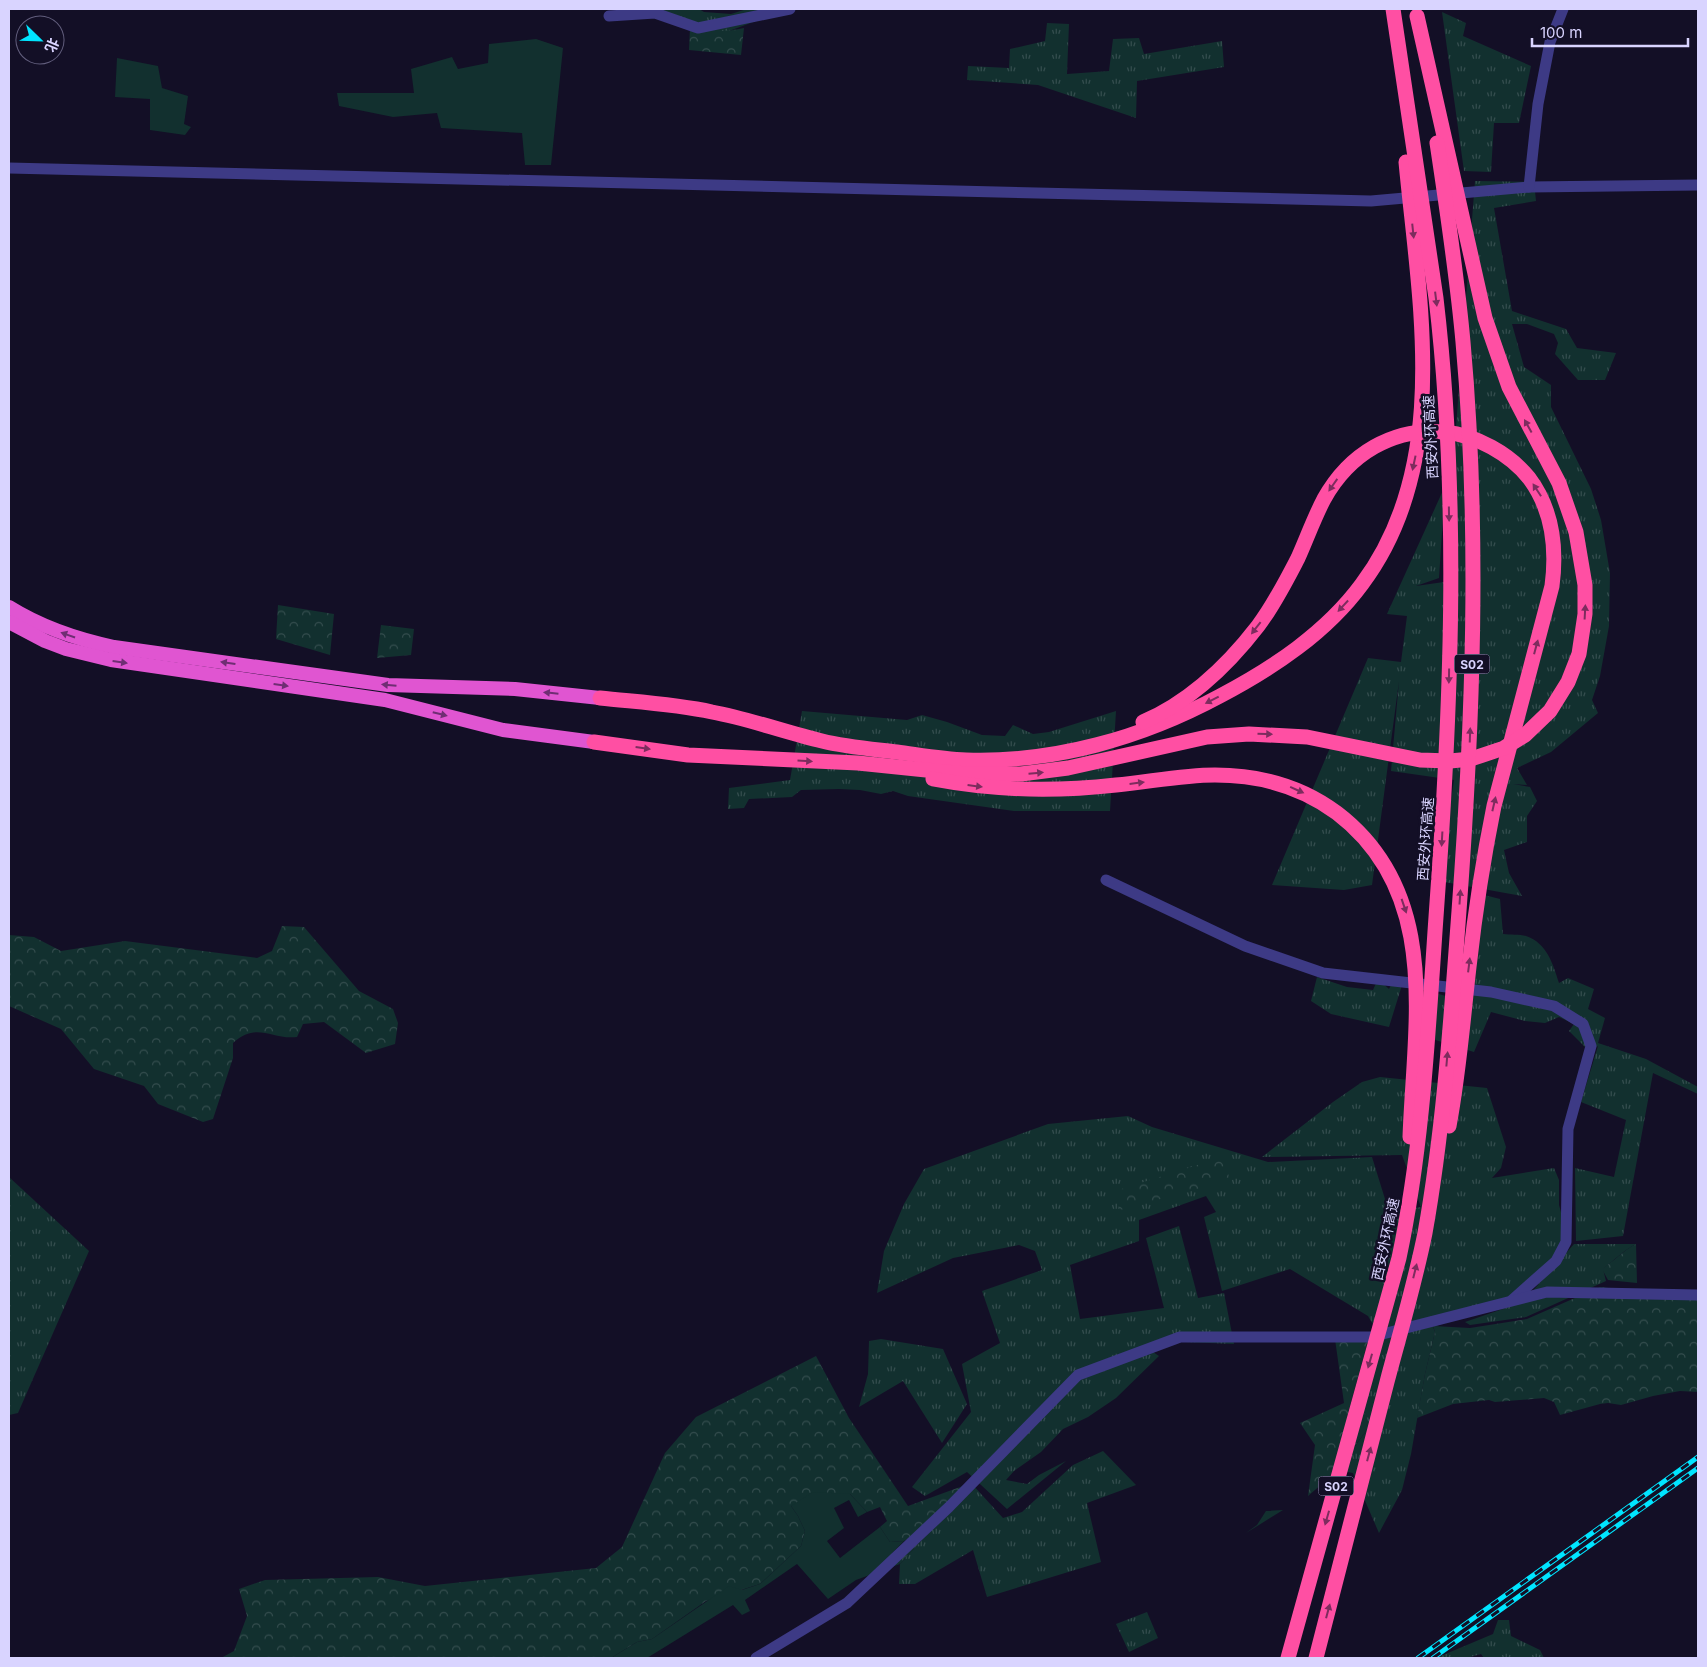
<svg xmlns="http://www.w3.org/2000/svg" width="1707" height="1667" viewBox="0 0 1707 1667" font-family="Inter,'Noto Sans SC',sans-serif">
<defs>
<pattern id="grass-tufts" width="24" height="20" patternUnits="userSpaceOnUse" patternTransform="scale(1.25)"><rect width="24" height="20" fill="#12302f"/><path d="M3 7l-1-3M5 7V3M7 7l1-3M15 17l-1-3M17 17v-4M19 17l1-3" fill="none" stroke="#344d4e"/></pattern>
<pattern id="forest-crowns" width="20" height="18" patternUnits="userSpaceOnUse" patternTransform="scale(1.25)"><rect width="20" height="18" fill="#12302f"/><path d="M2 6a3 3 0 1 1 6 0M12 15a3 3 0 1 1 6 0" fill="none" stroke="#344d4e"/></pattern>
</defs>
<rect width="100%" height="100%" fill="#130f26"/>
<g fill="url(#grass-tufts)">
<path d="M 605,9 L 699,9 L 704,12 L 731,14 L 747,9 L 788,9 L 729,31 L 704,31 L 665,12 Z"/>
<path d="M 1442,12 L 1466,23 L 1463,36 L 1531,66 L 1519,123 L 1494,123 L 1491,172 L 1464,171 Z"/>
<path d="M 1047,23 L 1069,24 L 1067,74 L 1109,71 L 1113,39 L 1139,38 L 1144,54 L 1222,41 L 1224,67 L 1137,81 L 1136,118 L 1038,85 L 967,80 L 968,66 L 1009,68 L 1010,49 L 1045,41 Z"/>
<path d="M 1475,181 L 1534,182 L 1536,201 L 1494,208 L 1512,311 L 1566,329 L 1577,348 L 1616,353 L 1605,380 L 1578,380 L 1555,354 L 1558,343 L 1554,334 L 1527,324 L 1512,324 L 1524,367 L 1551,385 L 1551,407 L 1591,489 L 1601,520 L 1610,573 L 1609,626 L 1600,676 L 1592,700 L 1598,713 L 1551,752 L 1517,768 L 1527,785 L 1513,784 L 1530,787 L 1537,801 L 1527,816 L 1527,842 L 1504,850 L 1509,873 L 1522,896 L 1439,881 L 1454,780 L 1391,771 L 1399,681 L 1372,885 L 1344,890 L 1272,885 L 1368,658 L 1401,662 L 1407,616 L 1387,614 L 1445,486 L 1439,578 L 1416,586 L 1444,582 Z"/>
<path d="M 802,711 L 907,720 L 922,715 L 947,722 L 982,735 L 1005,736 L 1013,725 L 1033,734 L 1049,732 L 1116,711 L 1110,811 L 1014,811 L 908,796 L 893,791 L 881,794 L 860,790 L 839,789 L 801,790 L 792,797 L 749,799 L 744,808 L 728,809 L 729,788 L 790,780 Z"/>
<path d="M 1484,895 L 1500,899 L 1503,934 C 1510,935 1519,934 1526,936 C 1547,943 1553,964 1559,983 L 1568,978 L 1594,989 L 1588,1009 L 1605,1018 L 1598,1043 L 1646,1059 L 1698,1087 L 1698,1094 L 1653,1073 L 1623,1236 L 1576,1241 L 1575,1168 L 1614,1177 L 1626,1120 L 1581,1102 L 1598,1046 L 1590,1052 L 1569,1031 L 1574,1024 L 1559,1017 L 1545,1023 L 1525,1021 L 1491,1012 L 1474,1052 L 1410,1032 L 1424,990 L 1453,998 Z"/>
<path d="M 1317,977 L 1347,987 L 1373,990 L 1378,979 L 1389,989 L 1393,981 L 1402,985 L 1389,1027 L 1331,1014 L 1311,1001 Z"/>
<path d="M 1380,1077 L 1487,1088 L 1506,1147 L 1501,1168 L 1492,1178 L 1554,1168 L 1559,1180 L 1559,1205 L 1564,1223 L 1561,1253 L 1519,1297 L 1433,1327 L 1435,1332 L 1425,1374 L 1411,1454 L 1402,1490 L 1379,1533 L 1353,1473 L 1338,1470 L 1366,1431 L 1366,1414 L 1358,1409 L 1347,1418 L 1352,1401 L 1379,1335 L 1368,1316 L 1290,1269 L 1222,1291 L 1204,1217 L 1216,1212 L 1206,1196 L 1139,1220 L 1139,1241 L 1070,1265 L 1080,1319 L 1164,1308 L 1146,1238 L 1179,1226 L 1198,1298 L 1224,1293 L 1234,1344 L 1161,1341 L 1144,1346 L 1159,1356 L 1116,1398 L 1088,1417 L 1063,1429 L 1041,1452 L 1014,1471 L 1006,1480 L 1027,1484 L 1039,1475 L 1066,1461 L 1007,1509 L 967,1472 L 925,1496 L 912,1487 L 971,1412 L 962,1364 L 1000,1343 L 982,1291 L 1042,1270 L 1035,1251 L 1019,1245 L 953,1258 L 877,1293 L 884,1251 L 904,1204 L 924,1169 L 1048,1124 L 1128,1116 L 1152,1127 L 1268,1162 L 1372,1157 L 1389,1212 L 1421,1207 L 1402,1155 L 1262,1157 L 1333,1102 L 1362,1082 Z"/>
<path d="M 9,1177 L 89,1251 L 18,1413 L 9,1415 Z"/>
<path d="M 1574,1244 L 1636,1244 C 1624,1250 1614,1260 1603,1269 L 1606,1281 L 1526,1317 L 1470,1325 L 1465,1322 L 1523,1302 Z"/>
<path d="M 881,1339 L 943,1349 L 967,1404 L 942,1443 L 903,1381 L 859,1407 L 868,1374 L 869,1341 Z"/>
<path d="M 1103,1451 L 1136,1485 L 1087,1503 L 1101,1562 L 987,1597 L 973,1550 L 915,1584 L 899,1584 L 900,1564 L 960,1499 L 971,1483 L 1003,1518 L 1022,1512 L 1073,1465 Z"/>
<path d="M 1283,1510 L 1246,1533 L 1257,1525 L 1266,1511 Z"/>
<path d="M 1147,1612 L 1158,1638 L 1129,1652 L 1116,1624 Z"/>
<path d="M 1498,1620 L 1509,1620 L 1511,1636 L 1540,1650 L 1544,1658 L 1484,1658 L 1481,1654 L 1467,1658 L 1436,1658 L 1493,1634 Z"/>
</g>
<g fill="url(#forest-crowns)">
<path d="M 690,27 C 709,32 726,32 744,28 L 741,55 L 689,50 Z"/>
<path d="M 278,605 L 334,614 L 330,655 L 276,639 Z"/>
<path d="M 381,625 L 414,629 L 411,655 L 377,658 Z"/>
<path d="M 282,926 L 304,927 L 359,991 L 393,1009 L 398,1023 L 395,1044 L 366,1053 L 324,1022 L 303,1024 L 297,1037 C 271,1040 257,1021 233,1043 L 233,1058 L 213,1119 L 203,1122 L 158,1104 L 144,1086 L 94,1069 L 61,1029 L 9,1006 L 9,935 L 34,937 L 61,951 L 125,941 L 257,958 L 272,951 Z"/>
<path d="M 1223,1157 L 1230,1180 L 1120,1210 L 1115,1191 Z"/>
<path d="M 1636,1244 L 1637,1283 L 1608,1280 L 1602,1269 C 1614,1261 1624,1250 1636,1244 Z"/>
<path d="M 1600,1287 L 1698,1299 L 1698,1392 L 1680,1391 L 1653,1396 L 1621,1405 L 1608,1403 L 1600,1404 L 1560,1415 L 1554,1402 L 1544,1398 L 1495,1402 L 1489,1400 L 1453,1404 L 1417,1418 L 1425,1374 L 1435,1332 L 1433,1326 L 1470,1328 L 1527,1319 Z"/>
<path d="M 1335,1339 L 1368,1341 L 1347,1417 L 1352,1420 L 1358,1409 L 1366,1414 L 1366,1431 L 1357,1443 L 1338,1470 L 1308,1496 L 1315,1445 L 1300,1423 L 1344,1403 Z"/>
<path d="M 816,1356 L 849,1418 L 908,1506 L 971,1483 L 960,1499 L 900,1564 L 892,1553 L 909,1538 L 904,1541 L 890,1542 L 880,1527 L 887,1521 L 880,1507 L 867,1512 L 850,1494 L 791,1506 L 798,1516 L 805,1531 L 801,1546 L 760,1584 L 706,1601 L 652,1639 L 637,1642 L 611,1658 L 221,1658 L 234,1651 L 247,1616 L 239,1589 L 265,1580 L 378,1577 L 425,1586 L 596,1568 L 622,1547 L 665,1453 L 696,1417 Z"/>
</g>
<g fill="#12302f">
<path d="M 536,39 L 563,48 L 551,165 L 525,165 L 522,133 L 441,128 L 437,113 L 393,117 L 339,106 L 337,93 L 414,93 L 411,69 L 452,57 L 458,69 L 488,63 L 489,44 Z"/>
<path d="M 117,58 L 158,66 L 162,88 L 188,96 L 184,124 L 191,127 L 185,135 L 150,130 L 150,99 L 115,97 Z"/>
<path d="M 813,1492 L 850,1494 L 867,1512 L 858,1517 L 849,1500 L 834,1508 L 844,1528 L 827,1541 L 840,1558 L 880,1527 L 890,1542 L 904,1541 L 892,1553 L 900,1564 L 856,1580 L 828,1599 L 797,1564 L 745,1600 L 750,1611 L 742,1615 L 733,1605 L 647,1658 L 611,1658 L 637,1642 L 652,1639 L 729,1586 L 742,1590 L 760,1584 L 801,1546 L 805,1531 L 798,1516 L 791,1506 Z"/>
</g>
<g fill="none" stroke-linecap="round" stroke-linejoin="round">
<g stroke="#3d3a85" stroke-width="11">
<path d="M 609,16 L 655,13 L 698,28 L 790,9"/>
<path d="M 9,168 L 1371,201 L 1529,187 L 1698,185"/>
<path d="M 1529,187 L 1538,104 L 1550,42 L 1563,9"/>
<path d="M 1106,880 L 1245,946 L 1323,973 L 1491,992 L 1554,1006 L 1583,1024 L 1591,1046 L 1568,1129 L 1566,1242 L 1556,1261 L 1512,1300"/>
<path d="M 756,1658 L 847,1603 L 949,1507 L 1078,1375 L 1180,1337 L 1371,1337 L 1547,1292 L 1698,1295"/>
</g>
<g stroke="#e055d1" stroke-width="14">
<path d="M 9,607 C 41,627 76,639 114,647 L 388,685 L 515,689 L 600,698"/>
<path d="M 9,622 L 45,641 L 66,649 L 111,660 L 385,700 L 503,730 L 594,742"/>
</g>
<g stroke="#ff4fa3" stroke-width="15">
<path d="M 600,698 C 637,702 675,704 712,712 C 749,719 785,732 822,741 C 846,747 872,749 897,752 C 920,755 943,759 966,760 C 1054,763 1142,738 1220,696 C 1273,668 1326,633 1362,584 C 1452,464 1419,301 1406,162"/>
<path d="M 1143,722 C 1189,702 1228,665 1258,626 C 1274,605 1286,581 1298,558 C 1307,538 1314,518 1324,499 C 1349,454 1393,427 1445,432 C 1476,435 1510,454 1529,478 C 1553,510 1557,548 1552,586 L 1494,806 C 1483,860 1475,913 1469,967 C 1463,1020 1459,1073 1449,1126"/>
<path d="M 594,742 L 688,755 L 858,763 L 965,774 L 1021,774 L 1068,768 L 1207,737 L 1249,734 L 1307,737 L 1420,760 L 1450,761 L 1471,759 L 1504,748 L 1525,735 L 1550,711 L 1568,682 L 1579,654 L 1585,614 L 1585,585 L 1576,532 L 1559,483 L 1509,387 L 1485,318 L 1417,16"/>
<path d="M 933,779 C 996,791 1053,792 1116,785 C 1149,782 1182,775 1215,775 C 1260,775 1301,786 1337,813 C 1442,893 1414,1023 1410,1137"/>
<path d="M 1288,1658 L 1399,1258 C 1423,1145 1428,1032 1436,917 C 1451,711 1460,503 1436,298 L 1393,9"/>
<path d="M 1316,1658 C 1339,1566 1363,1474 1387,1382 C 1400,1333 1415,1283 1425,1233 C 1444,1127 1451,1018 1459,911 C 1473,722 1480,531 1463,342 C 1457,275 1447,209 1437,143"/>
</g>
<defs>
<g id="rail">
<path d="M 1418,1658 L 1698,1457"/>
<path d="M 1433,1658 L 1698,1468"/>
</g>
</defs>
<use href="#rail" stroke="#00e5ff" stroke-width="5"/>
<use href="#rail" stroke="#130f26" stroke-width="3" stroke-dasharray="9" stroke-linecap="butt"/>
</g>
<defs><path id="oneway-solid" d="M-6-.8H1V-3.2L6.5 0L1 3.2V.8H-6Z" transform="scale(1.25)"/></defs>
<g fill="#7d2c5e">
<use href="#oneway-solid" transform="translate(1413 231) rotate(84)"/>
<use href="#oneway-solid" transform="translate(1436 299) rotate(83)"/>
<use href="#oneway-solid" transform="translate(1528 426) rotate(-119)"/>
<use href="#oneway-solid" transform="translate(1414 463) rotate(102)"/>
<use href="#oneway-solid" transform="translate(1333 485) rotate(125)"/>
<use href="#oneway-solid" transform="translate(1537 490) rotate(-123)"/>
<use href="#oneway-solid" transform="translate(1449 514) rotate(89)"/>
<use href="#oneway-solid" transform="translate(1343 606) rotate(133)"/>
<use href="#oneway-solid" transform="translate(1585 612) rotate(-87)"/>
<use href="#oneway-solid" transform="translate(1256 628) rotate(128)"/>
<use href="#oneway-solid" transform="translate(1536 647) rotate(-75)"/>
<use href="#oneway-solid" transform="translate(1449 676) rotate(91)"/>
<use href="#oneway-solid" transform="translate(1212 700) rotate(153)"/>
<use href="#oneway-solid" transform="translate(1265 734) rotate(2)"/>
<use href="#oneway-solid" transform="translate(1470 735) rotate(-88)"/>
<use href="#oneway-solid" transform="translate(643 748) rotate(8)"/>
<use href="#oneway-solid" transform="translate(805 761) rotate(3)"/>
<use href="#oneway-solid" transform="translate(1036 773) rotate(-5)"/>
<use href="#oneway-solid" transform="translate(1137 783) rotate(-7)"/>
<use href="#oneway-solid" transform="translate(975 786) rotate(7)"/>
<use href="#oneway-solid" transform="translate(1297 790) rotate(24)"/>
<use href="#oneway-solid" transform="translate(1494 804) rotate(-77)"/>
<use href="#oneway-solid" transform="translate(1442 839) rotate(93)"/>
<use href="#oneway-solid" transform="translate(1460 897) rotate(-86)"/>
<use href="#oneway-solid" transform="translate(1404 906) rotate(71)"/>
<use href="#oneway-solid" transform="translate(1469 965) rotate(-83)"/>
<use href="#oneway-solid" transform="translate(1447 1059) rotate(-85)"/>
<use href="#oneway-solid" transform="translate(1415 1271) rotate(-76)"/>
<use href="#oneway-solid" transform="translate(1370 1361) rotate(106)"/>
<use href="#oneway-solid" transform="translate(1369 1454) rotate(-75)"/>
<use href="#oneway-solid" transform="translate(1327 1518) rotate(106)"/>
<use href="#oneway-solid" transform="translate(1328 1611) rotate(-75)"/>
</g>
<g fill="#6f2e73">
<use href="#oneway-solid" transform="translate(68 635) rotate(-161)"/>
<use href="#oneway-solid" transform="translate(120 662) rotate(8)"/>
<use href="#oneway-solid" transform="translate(228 663) rotate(-172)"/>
<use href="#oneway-solid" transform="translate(281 685) rotate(8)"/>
<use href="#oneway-solid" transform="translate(389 685) rotate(-175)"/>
<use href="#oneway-solid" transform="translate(551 693) rotate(-174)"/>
<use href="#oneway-solid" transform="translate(440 714) rotate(14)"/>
</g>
<g text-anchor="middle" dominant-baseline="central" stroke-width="5" stroke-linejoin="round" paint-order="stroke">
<g fill="#130f26" stroke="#9e99be" stroke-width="1">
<rect x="1454.5" y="654.5" width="35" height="19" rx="4"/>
<rect x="1318.5" y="1476.5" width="35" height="19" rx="4"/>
</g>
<g font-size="12" font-weight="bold" fill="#d9d4ff">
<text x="1472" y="664">S02</text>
<text x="1336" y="1486">S02</text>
</g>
<g font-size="14" fill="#d9d4ff" stroke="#130f26">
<text transform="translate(1430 437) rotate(-93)">西安外环高速</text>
<text transform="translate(1425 839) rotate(-86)">西安外环高速</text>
<text transform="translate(1385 1239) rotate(-78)">西安外环高速</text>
</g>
</g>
<rect width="1707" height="1667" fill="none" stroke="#d9d4ff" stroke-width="20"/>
<g transform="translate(40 40) rotate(113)"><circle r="24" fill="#130f26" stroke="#625e7d"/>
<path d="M0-4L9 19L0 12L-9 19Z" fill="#00e5ff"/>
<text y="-8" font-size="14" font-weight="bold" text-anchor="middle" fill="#d9d4ff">北</text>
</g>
<path d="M1532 38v8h156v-8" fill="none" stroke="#d9d4ff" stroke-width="2.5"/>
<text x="1540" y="38" font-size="15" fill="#d9d4ff" stroke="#130f26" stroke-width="4" paint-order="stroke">100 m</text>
</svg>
